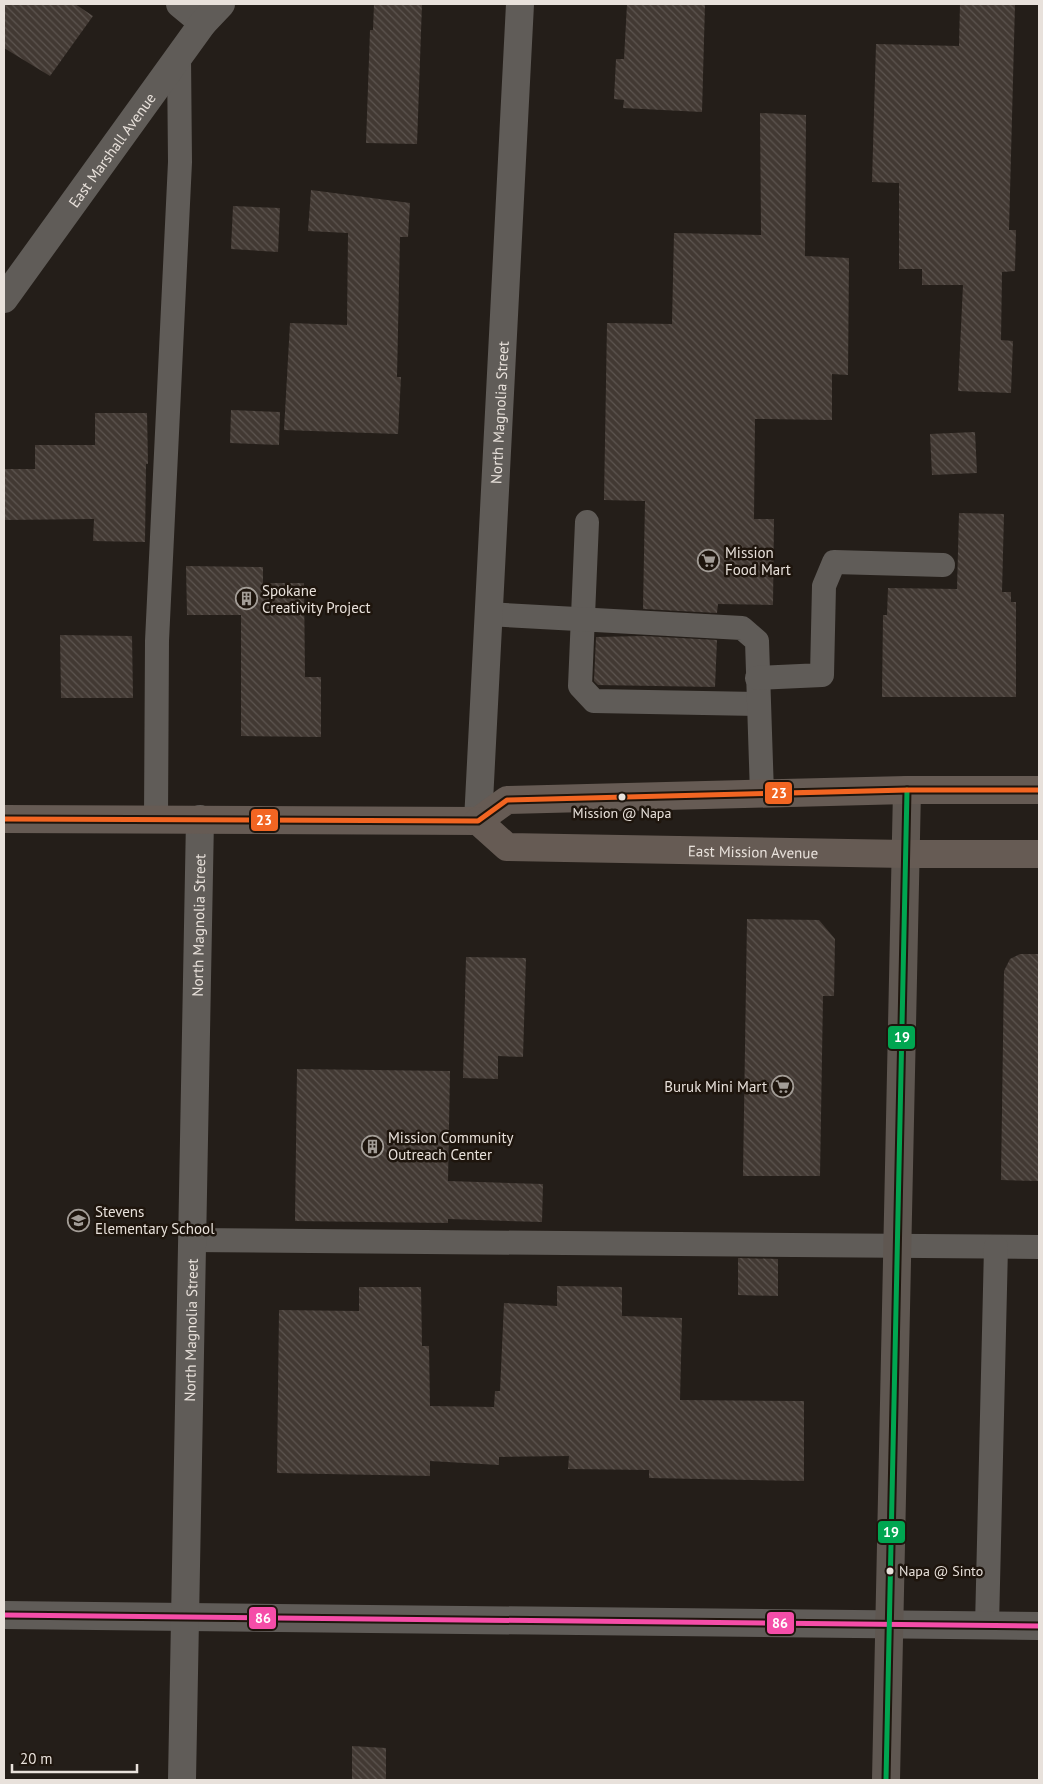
<svg xmlns="http://www.w3.org/2000/svg" width="1043" height="1784" viewBox="0 0 1043 1784" font-family="'PT Sans',sans-serif">
<defs>
<pattern id="building-back-hatch" width="6" height="6" patternUnits="userSpaceOnUse" patternTransform="scale(1.25)"><rect width="6" height="6" fill="#423933"/><path d="M-1 5l2 2M0 0l6 6M5-1l2 2" fill="none" stroke="#5d5550"/></pattern>
</defs>
<rect width="100%" height="100%" fill="#241e19"/>
<g fill="url(#building-back-hatch)">
<path d="M 4,4 L 75,4 L 93,16 L 50,76 L 4,48 Z"/>
<path d="M 374,4 L 422,4 L 417,144 L 366,143 L 370,30 L 373,30 Z"/>
<path d="M 627,4 L 705,4 L 702,112 L 623,108 L 624,100 L 614,99 L 616,59 L 624,59 Z"/>
<path d="M 960,4 L 1015,4 L 1009,230 L 1016,230 L 1015,271 L 1002,272 L 1001,340 L 1013,341 L 1011,393 L 958,391 L 963,285 L 922,285 L 922,269 L 899,269 L 899,183 L 872,182 L 876,44 L 959,46 Z"/>
<path d="M 760,113 L 806,115 L 805,256 L 849,258 L 848,375 L 832,374 L 832,420 L 755,419 L 754,519 L 774,519 L 773,605 L 718,604 L 717,613 L 643,609 L 645,501 L 604,500 L 607,323 L 672,324 L 674,233 L 761,235 Z"/>
<path d="M 311,190 L 410,203 L 408,237 L 400,237 L 397,377 L 401,377 L 398,434 L 284,430 L 290,323 L 347,325 L 348,233 L 308,231 Z"/>
<path d="M 233,206 L 280,208 L 278,252 L 231,249 Z"/>
<path d="M 231,410 L 280,412 L 279,445 L 230,443 Z"/>
<path d="M 95,413 L 147,413 L 148,464 L 146,464 L 145,542 L 93,541 L 94,519 L 4,520 L 4,469 L 35,469 L 35,445 L 95,445 Z"/>
<path d="M 975,432 L 977,473 L 932,475 L 930,434 Z"/>
<path d="M 959,513 L 1004,514 L 1002,592 L 1011,592 L 1011,602 L 1016,602 L 1016,697 L 882,697 L 883,615 L 887,615 L 888,588 L 957,589 Z"/>
<path d="M 186,566 L 263,567 L 263,583 L 304,583 L 305,677 L 321,677 L 321,737 L 241,736 L 241,615 L 187,615 Z"/>
<path d="M 60,635 L 132,636 L 133,698 L 61,698 Z"/>
<path d="M 643,636 L 717,640 L 715,687 L 598,685 L 594,681 L 596,637 Z"/>
<path d="M 747,919 L 819,920 L 835,939 L 834,996 L 823,996 L 820,1176 L 743,1176 Z"/>
<path d="M 1020,954 L 1039,954 L 1039,1181 L 1001,1180 L 1004,971 L 1010,959 Z"/>
<path d="M 466,957 L 526,958 L 523,1057 L 498,1056 L 498,1079 L 463,1078 Z"/>
<path d="M 297,1069 L 450,1071 L 448,1181 L 543,1184 L 542,1222 L 448,1219 L 448,1223 L 295,1221 Z"/>
<path d="M 738,1258 L 778,1259 L 778,1296 L 738,1295 Z"/>
<path d="M 557,1286 L 622,1287 L 622,1316 L 682,1318 L 680,1400 L 804,1401 L 804,1481 L 649,1478 L 649,1470 L 568,1469 L 569,1456 L 499,1457 L 499,1465 L 430,1461 L 430,1476 L 277,1473 L 279,1310 L 359,1311 L 359,1287 L 421,1287 L 422,1346 L 429,1346 L 430,1406 L 494,1407 L 495,1391 L 500,1391 L 504,1303 L 557,1306 Z"/>
<path d="M 352,1746 L 386,1748 L 386,1780 L 352,1780 Z"/>
</g>
<g fill="none" stroke-linecap="round" stroke-linejoin="round">
<g stroke="#605c58" stroke-width="24">
<path d="M 587,522 L 580,686 L 594,701 L 758,704"/>
<path d="M 487,614 L 742,628 L 757,641 L 762,794"/>
<path d="M 757,678 L 822,675 L 824,586 L 834,562 L 943,565"/>
<path d="M 156,819 L 157,641 L 180,162 L 179,57"/>
<path d="M 191,1240 L 1039,1247"/>
<path d="M 987,1626 L 996,1247"/>
</g>
<g stroke="#605c58" stroke-width="28">
<path d="M 180,4 L 203,23"/>
<path id="s1" d="M 4,299 L 203,23 L 221,4"/>
<path id="s2" d="M 478,821 L 520,4"/>
<path d="M 4,1615 L 1039,1626"/>
<path id="s3" d="M 182,1780 L 200,819"/>
</g>
<path stroke="#5f5751" stroke-width="28" d="M 886,1780 L 907,790"/>
<g stroke="#665b54" stroke-width="28">
<path d="M 4,819 L 478,821 L 507,800 L 907,790 L 1039,790"/>
<path id="s4" d="M 478,821 L 507,847 L 906,854 L 1039,854"/>
</g>
<defs>
<path id="bus-1" d="M 4,1615 L 1039,1626"/>
<path id="bus-2" d="M 886,1780 L 907,790"/>
<path id="bus-3" d="M 4,819 L 478,821 L 507,800 L 907,790 L 1039,790"/>
</defs>
<use href="#bus-1" stroke="#1e150d" stroke-width="9"/>
<use href="#bus-2" stroke="#1e150d" stroke-width="9"/>
<use href="#bus-3" stroke="#1e150d" stroke-width="9"/>
<use href="#bus-1" stroke="#f54da8" stroke-width="5"/>
<use href="#bus-2" stroke="#00a651" stroke-width="5"/>
<use href="#bus-3" stroke="#f26522" stroke-width="5"/>
</g>
<defs>
<symbol id="supermarket-ring" viewBox="-11 -11 22 22"><circle r="9.5" fill="#1e150d" stroke="#a39d97" stroke-width="1.5"/><path d="M-6-5.5h2.5l.6 2H6L4.5 2H-2.5L-4.4-4H-6ZM-1.5 3.2a1.3 1.3 0 1 0 .1 0ZM3 3.2a1.3 1.3 0 1 0 .1 0Z" fill="#a39d97"/></symbol>
<symbol id="building-ring" viewBox="-11 -11 22 22"><circle r="9.5" fill="#1e150d" stroke="#a39d97" stroke-width="1.5"/><path d="M-4-6H4V6H1V3H-1V6H-4ZM-2.5-4.3h1.7v1.8h-1.7ZM.8-4.3h1.7v1.8H.8ZM-2.5-1h1.7V.8h-1.7ZM.8-1h1.7V.8H.8Z" fill="#a39d97"/></symbol>
<symbol id="school-ring" viewBox="-11 -11 22 22"><circle r="9.5" fill="#1e150d" stroke="#a39d97" stroke-width="1.5"/><path d="M0-5L7-2L0 1L-7-2ZM-4 1L0 2.5L4 1V4Q0 6-4 4Z" fill="#a39d97"/></symbol>
</defs>
<g fill-rule="evenodd">
<use href="#supermarket-ring" x="696" y="548" width="25" height="25"/>
<use href="#building-ring" x="234" y="586" width="25" height="25"/>
<use href="#supermarket-ring" x="770" y="1074" width="25" height="25"/>
<use href="#building-ring" x="360" y="1134" width="25" height="25"/>
<use href="#school-ring" x="66" y="1208" width="25" height="25"/>
</g>
<g fill="#e8e1db" stroke="#1e150d" stroke-width="2">
<circle cx="622" cy="797" r="4.5"/>
<circle cx="890" cy="1571" r="4.5"/>
</g>
<g text-anchor="middle" dominant-baseline="central" stroke-width="5" stroke-linejoin="round" paint-order="stroke">
<g font-size="14" fill="#e8e1db" stroke="#1e150d">
<text x="622" y="813">Mission @ Napa</text>
<text x="899" y="1571" text-anchor="start">Napa @ Sinto</text>
</g>
<g font-size="15" fill="#e8e1db" stroke="#1e150d">
<text stroke="none"><textPath href="#s1" startOffset="184">East Marshall Avenue</textPath></text>
<text stroke="none"><textPath href="#s2" startOffset="409">North Magnolia Street</textPath></text>
<text stroke="none"><textPath href="#s4" startOffset="285">East Mission Avenue</textPath></text>
<text stroke="none"><textPath href="#s3" startOffset="855">North Magnolia Street</textPath></text>
<text stroke="none"><textPath href="#s3" startOffset="450">North Magnolia Street</textPath></text>
</g>
<g font-size="15" fill="#e8e1db" stroke="#1e150d" text-anchor="start">
<text x="725" y="552">Mission<tspan x="725" dy="17">Food Mart</tspan></text>
<text x="262" y="590">Spokane<tspan x="262" dy="17">Creativity Project</tspan></text>
<text x="767" y="1086" text-anchor="end">Buruk Mini Mart</text>
<text x="388" y="1137">Mission Community<tspan x="388" dy="17">Outreach Center</tspan></text>
<text x="95" y="1211">Stevens<tspan x="95" dy="17">Elementary School</tspan></text>
</g>
</g>
<g stroke="#1e150d" stroke-width="2">
<rect x="764" y="781" width="29" height="24" rx="5" fill="#f26522"/>
<rect x="250" y="808" width="29" height="24" rx="5" fill="#f26522"/>
<rect x="887" y="1025" width="29" height="25" rx="5" fill="#00a651"/>
<rect x="877" y="1520" width="29" height="24" rx="5" fill="#00a651"/>
<rect x="248" y="1606" width="29" height="24" rx="5" fill="#f54da8"/>
<rect x="766" y="1611" width="29" height="24" rx="5" fill="#f54da8"/>
</g>
<g font-size="14" text-anchor="middle" font-weight="bold" fill="#fff">
<text x="779" y="798">23</text>
<text x="264" y="825">23</text>
<text x="902" y="1042">19</text>
<text x="891" y="1537">19</text>
<text x="263" y="1623">86</text>
<text x="780" y="1628">86</text>
</g>
<rect width="1043" height="1784" fill="none" stroke="#e8e1db" stroke-width="10"/>
<path d="M12 1764v8h125v-8" fill="none" stroke="#e8e1db" stroke-width="2.5"/>
<text x="20" y="1764" font-size="15" fill="#e8e1db" stroke="#1e150d" stroke-width="4" paint-order="stroke">20 m</text>
</svg>
